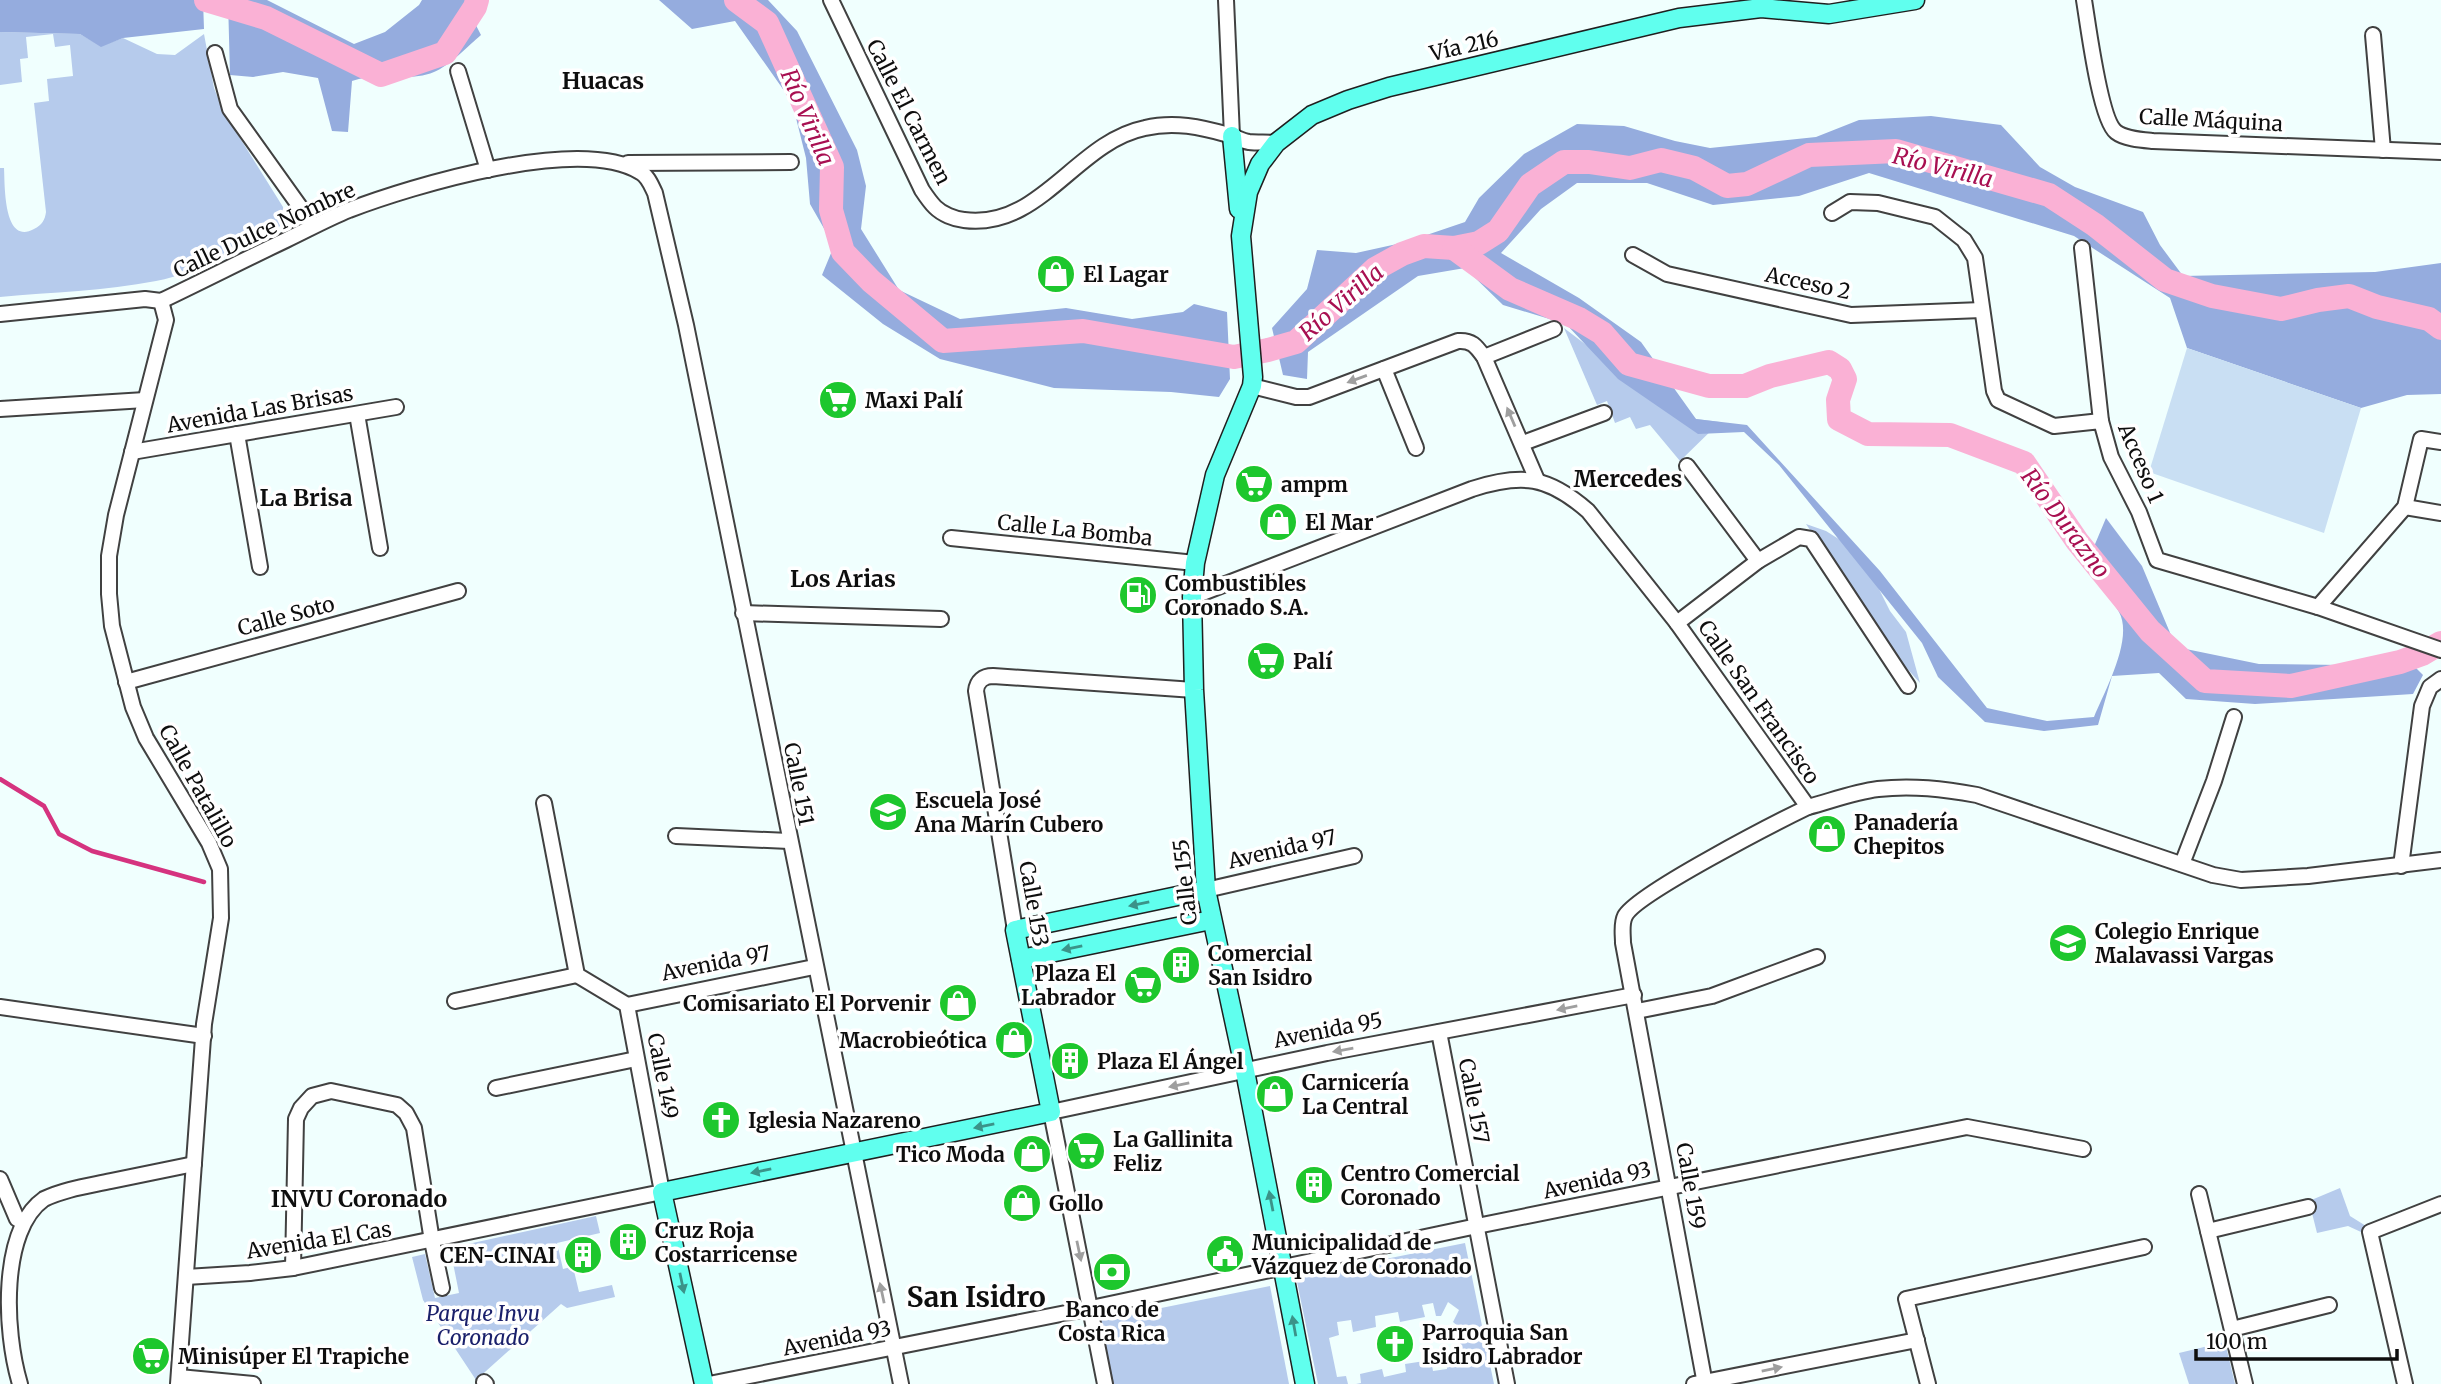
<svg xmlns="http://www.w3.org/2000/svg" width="2441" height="1384" viewBox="0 0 2441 1384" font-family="Merriweather,serif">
<rect width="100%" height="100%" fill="#f0fffe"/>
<g fill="#b6cbec">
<path d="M 0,32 L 80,34 L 101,46 L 123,38 L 157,54 L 175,55 L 204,34 L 214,88 L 223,111 L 283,207 L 284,218 L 280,226 C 248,248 194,274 156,281 C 105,291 52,292 0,297 L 0,168 L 4,168 C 5,184 3,246 34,229 C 42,225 45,220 46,212 L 34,103 L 49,101 L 47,79 L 73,76 L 70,45 L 55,47 L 53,34 L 26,37 L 28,58 L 20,59 L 22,82 L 0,85 Z"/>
<path d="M 1564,328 L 1623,373 L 1696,419 L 1720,422 L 1680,461 L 1650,425 L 1636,429 L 1630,417 L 1615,423 L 1607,401 L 1597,405 Z"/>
<path d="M 1806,524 L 1826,531 L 1861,553 L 1890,611 L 1906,632 L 1920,683 L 1895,655 Z"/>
<path d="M 2340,1188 L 2350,1216 L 2366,1226 L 2361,1232 L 2348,1226 L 2317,1233 L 2309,1201 Z"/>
<path d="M 596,1216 L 600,1233 L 557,1243 L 563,1269 L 571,1267 L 572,1271 L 574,1271 L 579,1292 L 612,1285 L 615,1297 L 567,1308 L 561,1304 L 476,1380 L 423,1300 L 412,1257 L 425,1254 L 435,1298 L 459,1293 L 450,1248 Z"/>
<path d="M 1465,1243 L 1494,1384 L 1356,1384 L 1361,1383 L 1360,1374 L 1382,1369 L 1384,1377 L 1406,1372 L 1405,1364 L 1431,1360 L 1433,1371 L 1447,1369 L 1446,1359 L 1451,1356 L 1458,1364 L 1466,1356 L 1458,1348 L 1462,1340 L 1475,1339 L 1474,1327 L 1460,1328 L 1453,1322 L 1459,1310 L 1448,1302 L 1441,1316 L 1436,1316 L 1433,1303 L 1422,1305 L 1425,1317 L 1400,1322 L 1398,1312 L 1375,1316 L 1376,1327 L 1353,1332 L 1351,1320 L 1337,1322 L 1339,1335 L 1329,1338 L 1337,1377 L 1346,1376 L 1348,1384 L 1318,1384 L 1296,1277 Z"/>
<path d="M 1270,1286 L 1289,1384 L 1110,1384 L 1097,1321 Z"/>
<path d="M 2225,1342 L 2235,1384 L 2189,1384 L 2179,1353 Z"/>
</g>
<g fill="#95acde">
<path d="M 0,0 L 203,0 L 204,29 L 123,38 L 101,47 L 80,34 L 0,32 Z"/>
<path d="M 228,0 L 267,0 L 354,44 L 385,32 L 419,5 L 422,0 L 474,0 L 467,8 L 481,35 C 468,46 449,66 434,72 C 408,83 377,71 352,81 L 348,132 L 332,131 L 318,78 L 283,72 L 253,77 L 230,75 Z"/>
<path d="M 659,0 L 768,0 L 797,31 L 857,150 L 866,186 L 861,229 L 899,290 L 960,319 L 1066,308 L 1132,319 L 1183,312 L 1194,304 L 1227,312 L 1230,379 L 1219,397 L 1171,392 L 1054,388 L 940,359 L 883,324 L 822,275 L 834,246 L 810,204 L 806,158 L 792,102 L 735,21 L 692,29 Z"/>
<path d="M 1931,116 L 2001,125 L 2040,167 L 2075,187 L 2143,212 L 2160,245 L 2183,276 L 2375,272 L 2441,263 L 2441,394 L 2407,395 L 2361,408 L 2187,348 L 2170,298 L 2074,236 L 1869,173 L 1799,196 L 1713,205 L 1647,183 L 1577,183 L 1541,209 L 1501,253 L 1579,298 L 1641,342 L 1696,419 L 1747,425 L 1880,571 L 1987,708 L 2047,721 L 2094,717 C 2104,692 2134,639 2119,612 C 2111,597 2096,582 2085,568 L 2106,518 L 2142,566 L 2176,647 L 2259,664 L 2342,665 L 2401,653 L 2423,675 L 2413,694 L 2255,704 L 2186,699 L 2159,673 L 2112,676 L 2098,725 L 2044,731 L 1985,722 L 1938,677 L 1922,643 L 1779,465 L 1744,432 L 1698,434 L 1618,379 L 1566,324 L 1503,305 L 1465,268 L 1418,276 L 1308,352 L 1307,379 L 1283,375 L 1272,328 L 1307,289 L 1317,250 L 1356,253 L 1406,242 L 1465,222 L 1479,198 L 1524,154 L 1577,124 L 1624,126 L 1675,141 L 1710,148 L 1816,137 L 1859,120 Z"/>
</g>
<path fill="#c9dff3" d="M 2187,348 L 2361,408 L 2324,533 L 2149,472 Z"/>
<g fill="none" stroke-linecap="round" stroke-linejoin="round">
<path stroke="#d5337f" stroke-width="4.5" d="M 0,779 L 44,806 L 59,834 L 92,851 L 204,882"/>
<g stroke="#fab1d5" stroke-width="24">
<path d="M 206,0 L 266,18 L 381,75 L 445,53 L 475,7 L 477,0"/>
<path d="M 736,0 L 767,23 L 832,167 L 831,210 L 843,252 L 871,281 L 943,341 L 1083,331 L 1234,357 L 1268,350 L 1296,342 L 1375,269 L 1402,254 L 1424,246 L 1454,248 L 1479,243 L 1498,231 L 1530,185 L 1564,162 L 1589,162 L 1630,168 L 1661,160 L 1694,168 L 1727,186 L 1747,184 L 1809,155 L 1896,151 L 2049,195 L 2095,225 L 2165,280 L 2212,296 L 2281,309 L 2318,300 L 2349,296 L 2377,307 L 2429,319 L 2441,328"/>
<path d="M 1454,248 L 1510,289 L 1579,319 L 1602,333 L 1629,364 L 1709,386 L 1745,386 L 1770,376 L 1829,362 L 1840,369 L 1845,379 L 1838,400 L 1839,419 L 1868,434 L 1950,435 L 2024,463 L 2077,541 L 2150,631 L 2205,681 L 2291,686 L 2400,662 L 2422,654 L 2441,643"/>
</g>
<defs>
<g id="minor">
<path d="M 831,0 L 922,190 C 926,196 930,202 935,207 C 942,214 954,219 964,220 C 1040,230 1076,142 1145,128 C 1174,121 1201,127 1229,135 C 1236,137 1242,141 1249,142 C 1258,143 1267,142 1276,143"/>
<path d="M 1226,0 L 1232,136"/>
<path d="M 2084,0 C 2088,24 2100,120 2116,132 C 2125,139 2142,140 2153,141 L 2441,152"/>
<path d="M 2373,35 L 2383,150"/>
<path d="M 215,53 L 230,109 L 313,225"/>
<path d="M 458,71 L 488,170"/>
<path d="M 628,163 L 791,162"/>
<path d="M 1832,213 L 1850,202 L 1878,203 L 1935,217 L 1964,240 L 1975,258 L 1994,391 L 1998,400 L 2054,426 L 2101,421 L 2111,457 L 2139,512 L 2157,560 L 2318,607 L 2441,650"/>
<path d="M 2082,248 L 2101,421"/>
<path d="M 1633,255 L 1667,274 L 1851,315 L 1982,310"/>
<path d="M 161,301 L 166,320 L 116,515 L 109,556 L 109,594 L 112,626 L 133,707 L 146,738 L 209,843 L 220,869 L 221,918 L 204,1024 L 178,1384"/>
<path d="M 0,314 L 145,299 L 161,301 C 203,281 244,260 286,240 C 307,230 327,219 349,210 C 412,186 579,135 640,172 C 648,176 651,185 655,193 L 686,325 L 901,1384"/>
<path d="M 1484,357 L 1554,329"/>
<path d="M 1384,369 L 1416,448"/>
<path d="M 1252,386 L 1296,397 L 1309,397 L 1458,341 C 1472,340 1476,346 1484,357 L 1537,480"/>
<path d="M 0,409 L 145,400"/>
<path d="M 357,414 L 380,548"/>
<path d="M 237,434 L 260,567"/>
<path d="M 1523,443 L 1604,413"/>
<path d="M 132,452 L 396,407"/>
<path d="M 1687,466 L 1758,561"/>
<path d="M 2405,507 L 2441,513"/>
<path d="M 951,538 L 1195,563"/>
<path d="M 1192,597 L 1472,489 C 1522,473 1548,476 1588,511 L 1677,623 L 1808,807 C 1831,801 1854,792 1878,789 C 1912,785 1944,789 1977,795 L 2213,875 L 2241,880 L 2308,876 L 2441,860"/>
<path d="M 2318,607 L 2405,507 L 2421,439 L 2441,442"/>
<path d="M 743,613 L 941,619"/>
<path d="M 1677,623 L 1758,561 L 1799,537 L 1811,539 L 1908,686"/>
<path d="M 126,682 L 458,591"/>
<path d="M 676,836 L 789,841"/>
<path d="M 2182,864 L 2214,781 L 2234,717"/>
<path d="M 2401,866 L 2422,706 L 2430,687 L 2441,679"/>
<path d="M 1206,890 L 1354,856"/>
<path d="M 1015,930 L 976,691 C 977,681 983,676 993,676 L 1194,690"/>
<path d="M 455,1001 L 577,975"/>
<path d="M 627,1005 L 814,967"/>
<path d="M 0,1007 L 204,1036"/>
<path d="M 1637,1011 L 1712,996 L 1817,957"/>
<path d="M 1439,1032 L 1507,1384"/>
<path d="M 496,1088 L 636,1059"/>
<path d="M 0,1179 L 17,1219"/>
<path d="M 2199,1194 L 2245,1384"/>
<path d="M 2208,1231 L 2308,1207"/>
<path d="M 293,1268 L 296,1119 L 301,1108 L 312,1096 L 331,1091 L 397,1105 L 406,1113 L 414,1128 L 432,1241 L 442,1288"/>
<path d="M 186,1277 L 250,1273 L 293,1268 L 662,1192 L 627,1005 L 577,975 L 544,803"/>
<path d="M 2232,1329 L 2329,1305"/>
<path d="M 179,1377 L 253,1384"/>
<path d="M 484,1382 L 486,1384"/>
<path d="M 20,1384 C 4,1331 0,1230 44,1199 C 65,1189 88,1186 111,1181 C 139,1175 166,1170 194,1164"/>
<path d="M 709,1384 L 1091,1308 L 1477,1226 L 1967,1127 L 2083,1149"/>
<path d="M 1105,1384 L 1051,1112 L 1327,1053 L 1634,995"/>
<path d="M 1694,1384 L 1917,1340"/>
<path d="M 1705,1384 L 1623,943 C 1623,934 1621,924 1625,916 C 1636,894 1779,821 1808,807"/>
<path d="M 1928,1384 L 1906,1299 L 2144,1247"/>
<path d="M 2405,1384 L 2370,1232 L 2441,1204"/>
</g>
<g id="major">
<path d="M 1232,136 L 1239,209"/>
<path d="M 1021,959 L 1211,920"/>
<path d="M 704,1384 L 662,1192 L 1051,1112 L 1015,930 L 1206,890"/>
<path d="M 1305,1384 L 1245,1071 L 1206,890 L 1194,690 L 1192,597 L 1195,563 L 1215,475 L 1252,386 L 1253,377 L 1241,236 L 1248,192 L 1260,164 L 1276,143 L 1312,115 L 1348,100 L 1389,87 L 1679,18 L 1761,8 L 1829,14 L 1915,0"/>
</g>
</defs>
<use href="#minor" stroke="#414141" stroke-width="18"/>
<use href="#major" stroke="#1f1f1f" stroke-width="21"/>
<use href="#minor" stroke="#fff" stroke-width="14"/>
<use href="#major" stroke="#60ffee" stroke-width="18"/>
</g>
<defs><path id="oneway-solid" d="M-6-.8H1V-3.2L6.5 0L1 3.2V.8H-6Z" transform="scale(1.75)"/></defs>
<g fill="#9f9f9f">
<use href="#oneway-solid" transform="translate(1357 379) rotate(160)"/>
<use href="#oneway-solid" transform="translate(1511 417) rotate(-113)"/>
<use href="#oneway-solid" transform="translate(1567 1008) rotate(169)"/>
<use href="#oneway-solid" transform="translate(1343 1050) rotate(170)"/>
<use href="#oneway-solid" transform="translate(1179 1085) rotate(168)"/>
<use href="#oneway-solid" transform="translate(1079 1251) rotate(78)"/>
<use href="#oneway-solid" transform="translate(882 1293) rotate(-102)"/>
<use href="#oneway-solid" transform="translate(1772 1369) rotate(-11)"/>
</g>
<g fill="#3b9389">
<use href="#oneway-solid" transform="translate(1139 904) rotate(168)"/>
<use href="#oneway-solid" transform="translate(1072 948) rotate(168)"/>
<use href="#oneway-solid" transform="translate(984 1126) rotate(169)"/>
<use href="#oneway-solid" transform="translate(761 1171) rotate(168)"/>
<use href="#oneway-solid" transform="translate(1271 1201) rotate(-101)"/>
<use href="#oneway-solid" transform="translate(682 1283) rotate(78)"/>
<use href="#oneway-solid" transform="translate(1294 1326) rotate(-100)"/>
</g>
<defs>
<symbol id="shop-disc" viewBox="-11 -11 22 22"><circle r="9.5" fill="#1dc72d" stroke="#fff"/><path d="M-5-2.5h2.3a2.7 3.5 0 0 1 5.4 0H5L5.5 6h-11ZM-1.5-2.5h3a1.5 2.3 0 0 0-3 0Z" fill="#fff"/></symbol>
<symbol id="supermarket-disc" viewBox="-11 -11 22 22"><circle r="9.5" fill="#1dc72d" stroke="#fff"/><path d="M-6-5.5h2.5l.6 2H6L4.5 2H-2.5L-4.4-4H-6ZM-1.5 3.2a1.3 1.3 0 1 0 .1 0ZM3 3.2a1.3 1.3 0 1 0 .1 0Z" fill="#fff"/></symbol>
<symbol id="fuel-disc" viewBox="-11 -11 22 22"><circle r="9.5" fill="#1dc72d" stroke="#fff"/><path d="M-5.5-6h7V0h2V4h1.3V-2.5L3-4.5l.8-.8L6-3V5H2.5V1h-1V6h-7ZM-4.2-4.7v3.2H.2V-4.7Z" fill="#fff"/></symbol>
<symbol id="school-disc" viewBox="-11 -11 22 22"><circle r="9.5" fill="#1dc72d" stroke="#fff"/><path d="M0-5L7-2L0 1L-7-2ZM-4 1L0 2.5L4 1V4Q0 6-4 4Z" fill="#fff"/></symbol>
<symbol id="building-disc" viewBox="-11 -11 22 22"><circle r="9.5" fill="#1dc72d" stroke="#fff"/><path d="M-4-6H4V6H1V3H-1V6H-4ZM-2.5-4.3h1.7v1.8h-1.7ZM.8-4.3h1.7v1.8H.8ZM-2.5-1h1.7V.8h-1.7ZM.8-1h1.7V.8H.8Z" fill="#fff"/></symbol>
<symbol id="church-disc" viewBox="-11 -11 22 22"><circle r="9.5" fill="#1dc72d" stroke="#fff"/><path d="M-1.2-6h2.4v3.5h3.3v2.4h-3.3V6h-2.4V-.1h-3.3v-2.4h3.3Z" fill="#fff"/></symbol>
<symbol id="civic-disc" viewBox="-11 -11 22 22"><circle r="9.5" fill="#1dc72d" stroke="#fff"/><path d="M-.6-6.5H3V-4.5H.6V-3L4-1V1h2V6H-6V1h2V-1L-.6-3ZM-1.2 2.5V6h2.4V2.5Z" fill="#fff"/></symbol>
<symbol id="bank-disc" viewBox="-11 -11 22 22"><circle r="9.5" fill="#1dc72d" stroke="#fff"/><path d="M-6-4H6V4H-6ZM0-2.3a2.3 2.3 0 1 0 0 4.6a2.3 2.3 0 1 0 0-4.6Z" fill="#fff"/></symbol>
</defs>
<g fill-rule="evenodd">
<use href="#shop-disc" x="1034" y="252" width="44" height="44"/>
<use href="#supermarket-disc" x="816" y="378" width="44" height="44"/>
<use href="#supermarket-disc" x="1232" y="462" width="44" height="44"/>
<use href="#shop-disc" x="1256" y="500" width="44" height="44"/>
<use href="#fuel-disc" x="1116" y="573" width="44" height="44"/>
<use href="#supermarket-disc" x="1244" y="639" width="44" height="44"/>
<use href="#school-disc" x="866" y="790" width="44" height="44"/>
<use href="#shop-disc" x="1805" y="812" width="44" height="44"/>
<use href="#school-disc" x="2046" y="921" width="44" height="44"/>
<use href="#building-disc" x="1159" y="943" width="44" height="44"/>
<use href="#supermarket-disc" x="1121" y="963" width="44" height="44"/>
<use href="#shop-disc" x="936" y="981" width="44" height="44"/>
<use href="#shop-disc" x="992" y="1018" width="44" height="44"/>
<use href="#building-disc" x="1048" y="1039" width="44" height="44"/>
<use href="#shop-disc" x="1253" y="1072" width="44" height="44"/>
<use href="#church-disc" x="699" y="1098" width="44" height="44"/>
<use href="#supermarket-disc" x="1064" y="1129" width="44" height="44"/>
<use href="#shop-disc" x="1010" y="1132" width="44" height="44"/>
<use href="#building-disc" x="1292" y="1163" width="44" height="44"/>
<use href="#shop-disc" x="1000" y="1181" width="44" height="44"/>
<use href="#building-disc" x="606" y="1220" width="44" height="44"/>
<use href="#civic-disc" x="1203" y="1232" width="44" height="44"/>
<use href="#building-disc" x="561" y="1233" width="44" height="44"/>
<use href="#bank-disc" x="1090" y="1250" width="44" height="44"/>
<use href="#church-disc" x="1373" y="1322" width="44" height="44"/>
<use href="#supermarket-disc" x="129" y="1334" width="44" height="44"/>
</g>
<g text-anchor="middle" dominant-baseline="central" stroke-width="7" stroke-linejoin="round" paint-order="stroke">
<g font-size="21" fill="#0e0e0e" stroke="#fff">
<text transform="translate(1464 46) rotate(-13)">Vía 216</text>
<text transform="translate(909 112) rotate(63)">Calle El Carmen</text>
<text transform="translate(2211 120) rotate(3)">Calle Máquina</text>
<text transform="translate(264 230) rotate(-25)">Calle Dulce Nombre</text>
<text transform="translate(1808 283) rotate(12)">Acceso 2</text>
<text transform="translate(260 409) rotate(-10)">Avenida Las Brisas</text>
<text transform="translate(2141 463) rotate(67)">Acceso 1</text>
<text transform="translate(1075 530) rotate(6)">Calle La Bomba</text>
<text transform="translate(286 616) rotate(-15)">Calle Soto</text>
<text transform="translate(1759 702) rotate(55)">Calle San Francisco</text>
<text transform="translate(799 784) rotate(79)">Calle 151</text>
<text transform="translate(198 786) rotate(61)">Calle Patalillo</text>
<text transform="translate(1282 849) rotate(-13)">Avenida 97</text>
<text transform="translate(1185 882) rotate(-96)">Calle 155</text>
<text transform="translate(1034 904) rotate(80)">Calle 153</text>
<text transform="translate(716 963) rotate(-11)">Avenida 97</text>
<text transform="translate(1328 1030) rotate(-11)">Avenida 95</text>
<text transform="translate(663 1076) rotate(79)">Calle 149</text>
<text transform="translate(1474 1101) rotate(79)">Calle 157</text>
<text transform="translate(1597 1180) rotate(-12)">Avenida 93</text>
<text transform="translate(1691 1186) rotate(80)">Calle 159</text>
<text transform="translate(319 1240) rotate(-9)">Avenida El Cas</text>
<text transform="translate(837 1338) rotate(-11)">Avenida 93</text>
</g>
<g font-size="21" font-weight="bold" fill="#0e0e0e" stroke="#fff" text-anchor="start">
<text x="1083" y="274">El Lagar</text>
<text x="865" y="400">Maxi Palí</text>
<text x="1281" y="484">ampm</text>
<text x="1305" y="522">El Mar</text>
<text x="1165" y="583">Combustibles<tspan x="1165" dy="24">Coronado S.A.</tspan></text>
<text x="1293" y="661">Palí</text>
<text x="915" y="800">Escuela José<tspan x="915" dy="24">Ana Marín Cubero</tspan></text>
<text x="1854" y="822">Panadería<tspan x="1854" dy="24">Chepitos</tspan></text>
<text x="2095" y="931">Colegio Enrique<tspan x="2095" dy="24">Malavassi Vargas</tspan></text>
<text x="1208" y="953">Comercial<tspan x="1208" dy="24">San Isidro</tspan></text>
<text x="1116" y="973" text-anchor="end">Plaza El<tspan x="1116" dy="24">Labrador</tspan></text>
<text x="931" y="1003" text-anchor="end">Comisariato El Porvenir</text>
<text x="987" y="1040" text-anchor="end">Macrobieótica</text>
<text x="1097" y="1061">Plaza El Ángel</text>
<text x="1302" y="1082">Carnicería<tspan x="1302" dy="24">La Central</tspan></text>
<text x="748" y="1120">Iglesia Nazareno</text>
<text x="1113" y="1139">La Gallinita<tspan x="1113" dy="24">Feliz</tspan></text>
<text x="1005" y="1154" text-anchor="end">Tico Moda</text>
<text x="1341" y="1173">Centro Comercial<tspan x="1341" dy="24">Coronado</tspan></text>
<text x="1049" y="1203">Gollo</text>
<text x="655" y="1230">Cruz Roja<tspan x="655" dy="24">Costarricense</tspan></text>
<text x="1252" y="1242">Municipalidad de<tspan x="1252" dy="24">Vázquez de Coronado</tspan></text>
<text x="556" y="1255" text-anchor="end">CEN-CINAI</text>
<text x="1112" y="1309" text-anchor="middle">Banco de<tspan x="1112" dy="24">Costa Rica</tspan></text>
<text x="1422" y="1332">Parroquia San<tspan x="1422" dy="24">Isidro Labrador</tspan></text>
<text x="178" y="1356">Minisúper El Trapiche</text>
</g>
<g font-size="21" font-style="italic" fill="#1a206b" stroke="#fff">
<text x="483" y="1313">Parque Invu<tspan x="483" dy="24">Coronado</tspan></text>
</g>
<g font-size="23" font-weight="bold" fill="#0e0e0e" stroke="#fff">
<text x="603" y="80">Huacas</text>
<text x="1628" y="478">Mercedes</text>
<text x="306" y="497">La Brisa</text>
<text x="843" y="578">Los Arias</text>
<text x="359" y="1198">INVU Coronado</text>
</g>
<g font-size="23" font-style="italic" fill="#a80f51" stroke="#fff">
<text transform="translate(808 117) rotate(67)">Río Virilla</text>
<text transform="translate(1943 167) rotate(14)">Río Virilla</text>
<text transform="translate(1341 302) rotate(-41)">Río Virilla</text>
<text transform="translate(2066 523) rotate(53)">Río Durazno</text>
</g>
<g font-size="28" font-weight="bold" fill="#0e0e0e" stroke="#fff">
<text x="976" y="1297">San Isidro</text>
</g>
</g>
<path d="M2196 1349v10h201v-10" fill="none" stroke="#0e0e0e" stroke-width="3.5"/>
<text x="2206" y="1349" font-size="21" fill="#0e0e0e" stroke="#ffffff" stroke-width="5" paint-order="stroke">100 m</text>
</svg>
